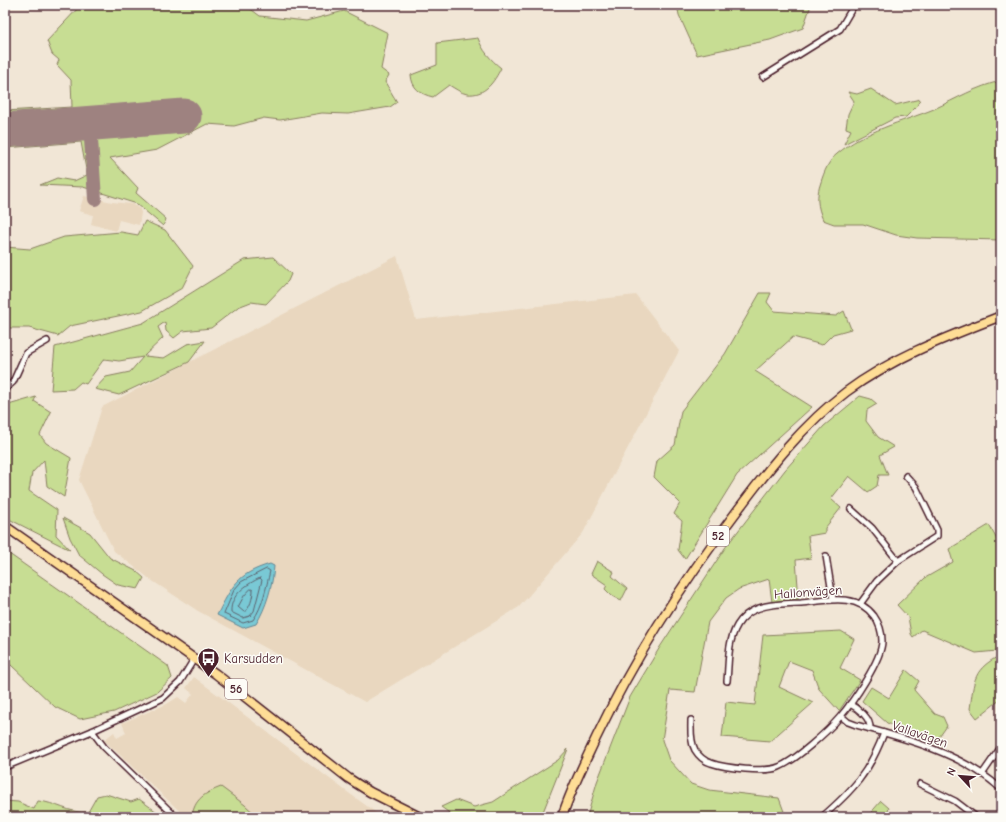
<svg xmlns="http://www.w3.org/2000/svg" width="1006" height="822" viewBox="0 0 1006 822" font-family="'Comic Neue',sans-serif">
<rect width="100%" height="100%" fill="#f1e6d6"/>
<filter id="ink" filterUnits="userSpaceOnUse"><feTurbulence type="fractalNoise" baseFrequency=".025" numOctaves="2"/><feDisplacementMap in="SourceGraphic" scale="8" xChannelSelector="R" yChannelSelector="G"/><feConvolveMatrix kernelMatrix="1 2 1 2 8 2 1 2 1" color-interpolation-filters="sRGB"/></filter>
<g filter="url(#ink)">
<g fill="#e9d7bf">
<path d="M 84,196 L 112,202 L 132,204 L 140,209 L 141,213 L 139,225 L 119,220 L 116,231 L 91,224 L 93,215 L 79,211 Z"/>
<path d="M 397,256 L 416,320 L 636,295 L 679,351 L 583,533 L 519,607 L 365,702 L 198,611 L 151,580 L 114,551 L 79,480 L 102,407 Z"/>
<path d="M 194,677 L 346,791 L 382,817 L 186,817 L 104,740 L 114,732 L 117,738 L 126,733 L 122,723 L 167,704 L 178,697 L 186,703 L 193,694 L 186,688 Z"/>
</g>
<g fill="#c7dd93" stroke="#887e5f">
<path d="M 93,5 L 249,5 L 248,7 L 260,16 L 306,21 L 344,11 L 388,33 L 381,69 L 389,75 L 385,82 L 397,102 L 390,107 L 348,114 L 322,113 L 280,120 L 264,118 L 234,126 L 207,124 L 157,150 L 110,158 L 138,188 L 136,193 L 166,219 L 163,226 L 137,204 L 83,187 L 40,185 L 57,178 L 74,181 L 87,175 L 81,142 L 5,148 L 5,111 L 72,107 L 71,80 L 57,65 L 59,60 L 52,54 L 47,41 L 80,6 Z"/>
<path d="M 677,5 L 811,5 L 803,28 L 770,40 L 697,55 L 679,15 Z"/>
<path d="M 478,38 C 482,50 491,60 501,68 C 494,82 485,96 467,94 C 461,93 454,88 449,85 L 433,97 C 420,94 412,88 411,75 L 437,65 L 437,43 Z"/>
<path d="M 1001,81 L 1001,240 L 917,238 L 896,235 L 863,224 L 834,224 L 823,220 C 817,206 816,196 821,182 C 824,172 829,160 837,154 C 864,131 902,122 934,109 C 956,99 977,86 1001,81 Z"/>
<path d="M 871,89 L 895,105 L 920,99 L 917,106 L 906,117 L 895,118 L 844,144 L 851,130 L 846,128 L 848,114 L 854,101 L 848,92 L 857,94 Z"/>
<path d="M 145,221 L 165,230 L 193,266 L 182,288 L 142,311 L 70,326 L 58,336 L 29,328 L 5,328 L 5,247 L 30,249 L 64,237 L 121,232 L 138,235 Z"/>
<path d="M 273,257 L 291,274 L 288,281 L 266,304 L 251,302 L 238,307 L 211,328 L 183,331 L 174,338 L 166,331 L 165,322 L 158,327 L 163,338 L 144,356 L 164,358 L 187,344 L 205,341 L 189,362 L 119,395 L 95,389 L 106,377 L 130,372 L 143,357 L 119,361 L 104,359 L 86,384 L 81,382 L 73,389 L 51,390 L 55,347 L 143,323 L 244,260 Z"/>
<path d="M 760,293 L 771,293 L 767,302 L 774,311 L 836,316 L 844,311 L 851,329 L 833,334 L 822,345 L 793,337 L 755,371 L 812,407 L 737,475 L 685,559 L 678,550 L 682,521 L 674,514 L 680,503 L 654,477 L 657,461 L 675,445 L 681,411 L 725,354 Z"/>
<path d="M 860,396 L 871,399 L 877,404 L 867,410 L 866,421 L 878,437 L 894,447 L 880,455 L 888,475 L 879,475 L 877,486 L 868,492 L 849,476 L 831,499 L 841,508 L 825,528 L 825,533 L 808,536 L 811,558 L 796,560 L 799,599 L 772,602 L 769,579 L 739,589 L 726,598 L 708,622 L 695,692 L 670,690 L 662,740 L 669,760 L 691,784 L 709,790 L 779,798 L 786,817 L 587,817 L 597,782 L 630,697 L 660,647 L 725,548 L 785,470 L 824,426 Z"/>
<path d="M 36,397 L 34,401 L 51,412 L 40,435 L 46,443 L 71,458 L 64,497 L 47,486 L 44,460 L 32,473 L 29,491 L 57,510 L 56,535 L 70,550 L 5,517 L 5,406 Z"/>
<path d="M 63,518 L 90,533 L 110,558 L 136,571 L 144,578 L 138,589 L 118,585 L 102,574 L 79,555 L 70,538 Z"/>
<path d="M 989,525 L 1001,547 L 1001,642 L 997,651 L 976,653 L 922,630 L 913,637 L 911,634 L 908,617 L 897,605 L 925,578 L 953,562 L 949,549 Z"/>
<path d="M 5,551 L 168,666 L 172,678 L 157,692 L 114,712 L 80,719 L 55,707 L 11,665 L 5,664 Z"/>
<path d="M 597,561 L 614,572 L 612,576 L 627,589 L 621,601 L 612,596 L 605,589 L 607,585 L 591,574 Z"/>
<path d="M 841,631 L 854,639 L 840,668 L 860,680 L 839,711 L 819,689 L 812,670 L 789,661 L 779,687 L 813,703 L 770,741 L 722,737 L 726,702 L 755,705 L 763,635 Z"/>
<path d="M 1001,655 L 1001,699 L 977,718 L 970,709 C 974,680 973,669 1001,655 Z"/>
<path d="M 906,670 L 919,681 L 914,690 L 935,714 L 943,717 L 947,726 L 935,743 L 887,723 L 862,701 L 871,687 L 889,698 Z"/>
<path d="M 568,749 L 541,817 L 455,817 L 441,807 L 456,800 L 474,807 L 493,802 L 558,760 Z"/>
<path d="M 221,787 L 245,805 L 258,817 L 192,817 C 194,799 205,793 221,787 Z"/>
<path d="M 106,794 L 131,802 L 139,799 L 164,817 L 5,817 L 5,801 L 18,802 L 34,809 L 38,801 C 55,802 70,814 88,812 L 97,796 Z"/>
<path d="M 881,801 L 889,808 L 886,817 L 867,817 Z"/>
</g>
<path fill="#79c9d5" stroke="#668591" d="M 270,564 L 274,566 C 273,585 266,608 256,624 L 243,628 L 217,615 C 232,586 237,574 270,564 Z"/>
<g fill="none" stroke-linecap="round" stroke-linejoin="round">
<g stroke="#5d636f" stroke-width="1">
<path d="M 267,569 L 270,571 C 266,588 263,606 253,620 L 243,623 L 224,614 L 234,590 L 241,582 Z"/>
<path d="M 260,578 L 262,580 L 254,611 L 250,616 L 243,618 L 231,612 C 230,595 247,584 260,578 Z"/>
<path d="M 251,589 L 253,590 C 253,597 250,609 244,612 L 238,607 L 244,596 Z"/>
</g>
<path stroke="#9e8280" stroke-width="14" d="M 91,139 L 95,199"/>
<path stroke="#9e8280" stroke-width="35" d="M 5,130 L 184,116"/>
<defs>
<g id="minor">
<path d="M 763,77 L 840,29 L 854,5"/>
<path d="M 5,389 L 13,382 L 26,353 L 47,341"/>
<path d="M 851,509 L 872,528 L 898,561"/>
<path d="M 826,556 L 833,599"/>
<path d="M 860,604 L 877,581 L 898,561 L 937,536 L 937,530 L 916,487 L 906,476"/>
<path d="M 850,704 C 858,708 871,718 870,729"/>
<path d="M 841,716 L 848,722 L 856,725 C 904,738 964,754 1001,789"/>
<path d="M 691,720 C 691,730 690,741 695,750 C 698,755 704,761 711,763 C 725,768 766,773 779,767 C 796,760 828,731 840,717 C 852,703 882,660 882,641 C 882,632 879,623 874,616 C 856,592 826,601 801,603 C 781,604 755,603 741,620 C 727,637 729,660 727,681"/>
<path d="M 92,731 L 104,747 L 176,817"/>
<path d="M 5,767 L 92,731 L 163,698 L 180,682 L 194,659"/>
<path d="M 983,773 L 1001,747"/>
<path d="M 920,784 L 955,801 L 976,817"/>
<path d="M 822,817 C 853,790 869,773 884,733"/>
</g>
<g id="trunk">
<path d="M 5,526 L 216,674 L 348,778 L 370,792 L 420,817"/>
<path d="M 562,817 C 571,789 584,764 596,738 C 634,658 683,582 737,511 C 769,468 803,425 846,392 C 893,357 947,337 1001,316"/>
</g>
</defs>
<use href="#minor" stroke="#4a1f2b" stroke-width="8"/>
<use href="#trunk" stroke="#4a1f2b" stroke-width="11"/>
<use href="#minor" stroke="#fdfcf7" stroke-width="5"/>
<use href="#trunk" stroke="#fedd96" stroke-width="8"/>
</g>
</g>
<defs>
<symbol id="bus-pin" viewBox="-11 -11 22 30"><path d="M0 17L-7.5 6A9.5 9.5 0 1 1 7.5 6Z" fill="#4a1f2b" stroke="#fdfcf7"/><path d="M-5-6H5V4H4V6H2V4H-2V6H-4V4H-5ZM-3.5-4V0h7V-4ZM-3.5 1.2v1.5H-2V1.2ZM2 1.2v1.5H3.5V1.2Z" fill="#fff"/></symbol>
</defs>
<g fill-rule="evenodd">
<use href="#bus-pin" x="196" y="646" width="25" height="34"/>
</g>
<g text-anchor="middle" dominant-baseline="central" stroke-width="3" stroke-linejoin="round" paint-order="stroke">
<g fill="#fdfcf7" stroke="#806168" stroke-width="1">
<rect x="707" y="526" width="22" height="20" rx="3"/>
<rect x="225" y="679" width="22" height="20" rx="3"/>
</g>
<g font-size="12" font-weight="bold" fill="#4a1f2b">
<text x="718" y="536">52</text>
<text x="236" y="689">56</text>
</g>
<g font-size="13" fill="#4a1f2b" stroke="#fdfcf7">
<text transform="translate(808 592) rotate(-4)">Hallonvägen</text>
<text transform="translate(920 734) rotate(19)">Vallavägen</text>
</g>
<g font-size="13" fill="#4a1f2b" stroke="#fdfcf7" text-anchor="start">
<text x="224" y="658">Karsudden</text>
</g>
</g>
<rect width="1006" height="822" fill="none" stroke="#fdfcf7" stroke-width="20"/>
<rect x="10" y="10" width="986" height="802" fill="none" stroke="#4a1f2b" stroke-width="1.5" filter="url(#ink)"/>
<g transform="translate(960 776) rotate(296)" stroke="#fdfcf7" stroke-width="3" paint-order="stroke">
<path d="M0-3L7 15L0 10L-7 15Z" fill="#4a1f2b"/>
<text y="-6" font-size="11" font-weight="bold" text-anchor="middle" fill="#4a1f2b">N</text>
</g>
</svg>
